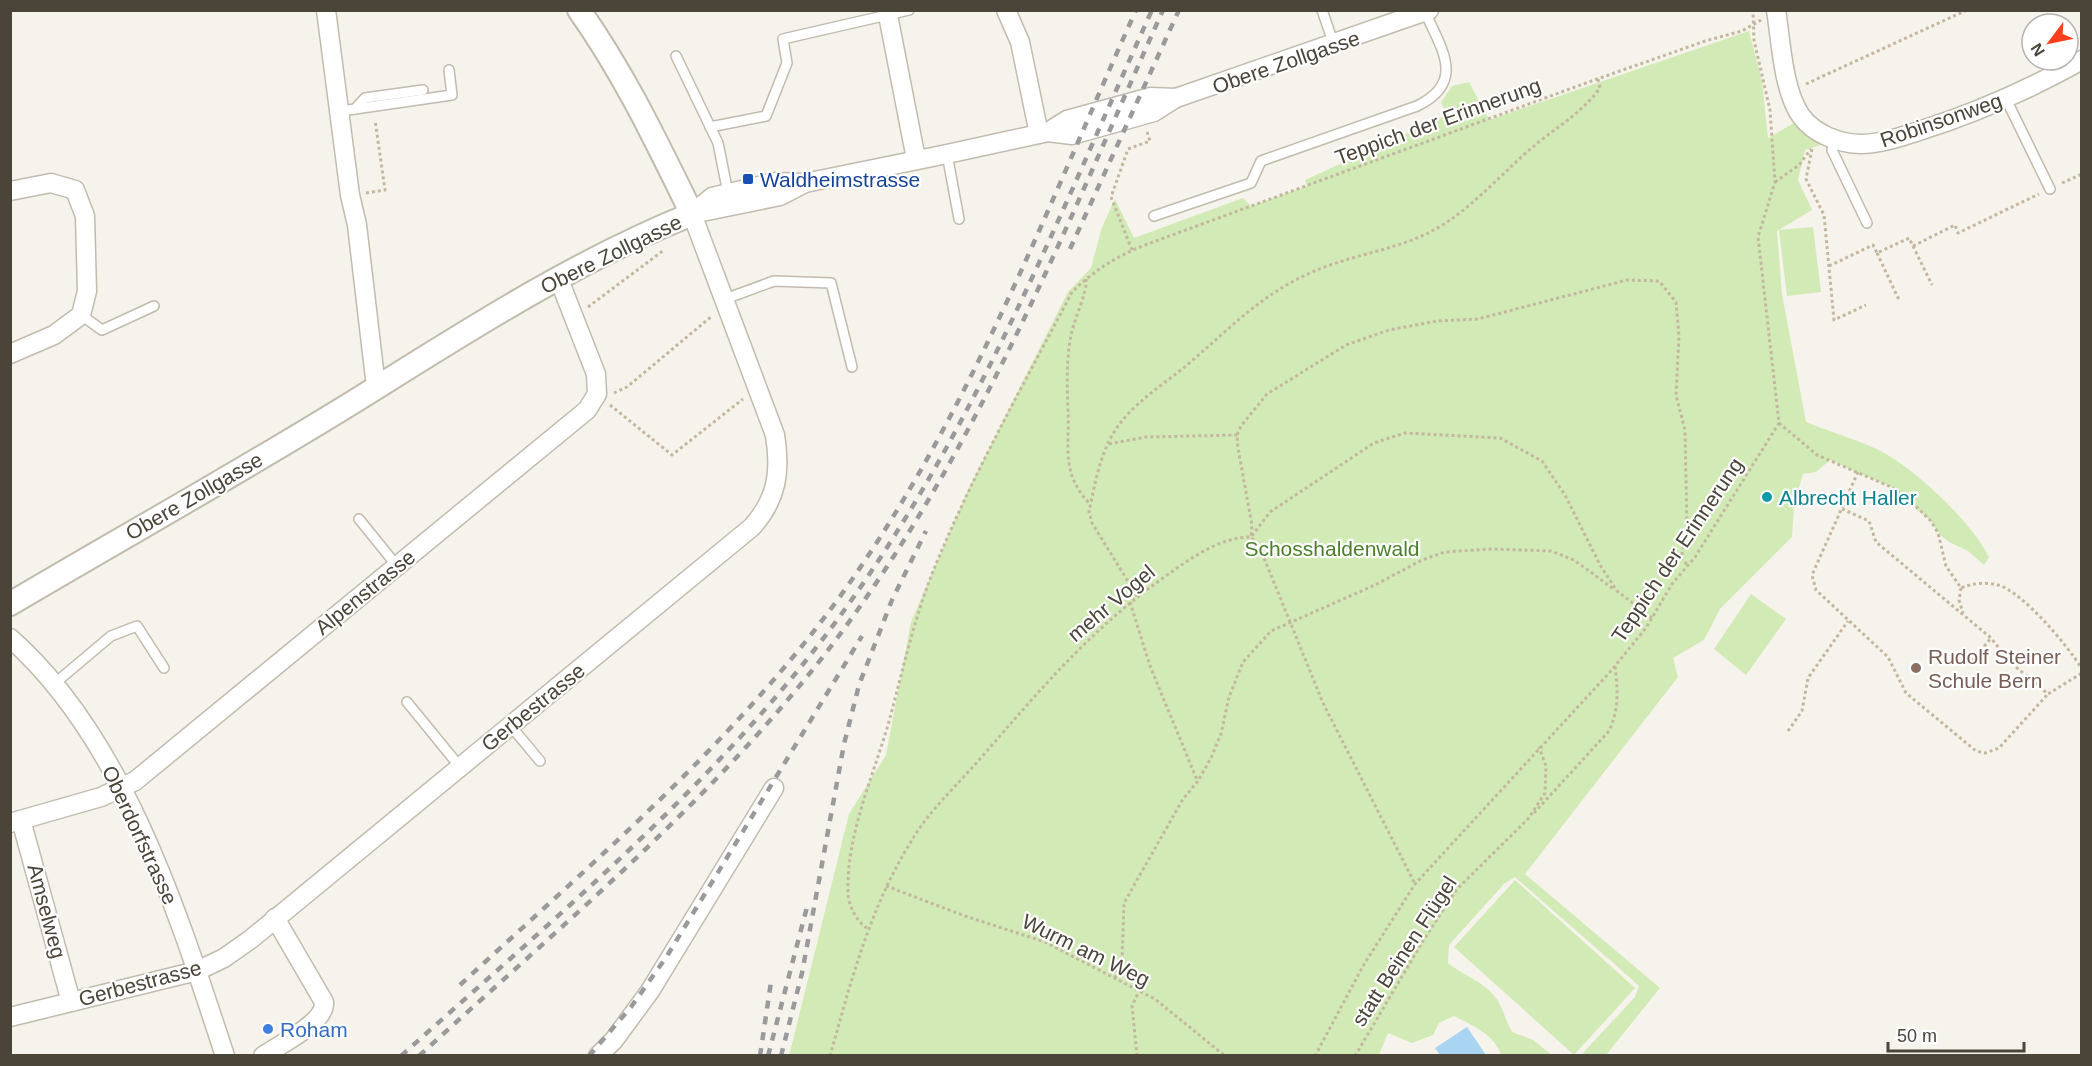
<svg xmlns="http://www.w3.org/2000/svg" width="2092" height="1066" viewBox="0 0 2092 1066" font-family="Helvetica,sans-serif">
<rect width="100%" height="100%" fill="#f6f3ec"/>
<g fill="#d2eab5">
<path d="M 1749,31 L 1762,81 L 1768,138 L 1801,119 L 1834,141 L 1805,150 L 1798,180 L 1812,210 L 1777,231 L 1782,294 L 1806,422 C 1828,431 1851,438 1872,447 C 1909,462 1972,522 1989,557 L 1984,565 L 1968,551 L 1949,542 L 1939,534 L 1931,521 L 1891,487 L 1830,460 L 1816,472 L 1803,474 L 1794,505 L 1792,537 L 1720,609 L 1704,640 L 1673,658 L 1678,677 L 1525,874 L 1660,988 L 1606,1055 L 1581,1055 L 1635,997 L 1639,986 C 1598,949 1556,914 1515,877 L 1504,884 L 1449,945 L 1448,963 C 1464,976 1487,983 1498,1001 C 1504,1011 1506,1022 1512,1032 L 1533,1040 L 1552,1055 L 1501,1055 C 1495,1035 1472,1025 1454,1016 L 1439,1023 L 1433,1035 L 1412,1043 L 1388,1033 L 1379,1055 L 789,1056 L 849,814 L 886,755 L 911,622 L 969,488 L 1068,292 L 1091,268 L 1102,227 L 1115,199 L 1134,238 L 1243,198 L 1251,206 L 1307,186 L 1305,180 L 1447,115 L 1441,102 L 1452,86 L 1469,82 L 1489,120 Z"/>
<path d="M 1813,227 L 1821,292 L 1787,296 L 1779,230 Z"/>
<path d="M 1751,594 L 1786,619 L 1746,675 L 1714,649 Z"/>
<path d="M 1515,880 L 1635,988 L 1574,1055 L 1454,947 Z"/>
</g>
<path fill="#a9d4f2" d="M 1467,1027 L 1486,1055 L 1440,1055 L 1435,1048 Z"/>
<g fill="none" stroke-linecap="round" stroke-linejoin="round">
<defs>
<g id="service">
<path d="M 1322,10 L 1334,45"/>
<path d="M 676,56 L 718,143 L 728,193"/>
<path d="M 2006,99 L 2050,189"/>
<path d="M 355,109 L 365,98 L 423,90"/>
<path d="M 341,111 L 452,95 L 449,70"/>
<path d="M 710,127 L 766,116 L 787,63 L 783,39 L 909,10"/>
<path d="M 1834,139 L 1832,150 L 1867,223"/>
<path d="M 947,154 L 959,219"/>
<path d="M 1154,216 L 1251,183 L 1261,161 L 1417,106 C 1466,82 1442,50 1425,12"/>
<path d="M 725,299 L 774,281 L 831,283 L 852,367"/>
<path d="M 81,315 L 102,330 L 154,306"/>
<path d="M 359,519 L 397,566"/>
<path d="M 54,684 L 111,636 L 137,626 L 164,668"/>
<path d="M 407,702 L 460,767"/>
<path d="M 510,725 L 540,761"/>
</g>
<g id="minor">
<path d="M 326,10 L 350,195 L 357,225 L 376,387"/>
<path d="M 887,10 L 916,159"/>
<path d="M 1006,10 L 1020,42 L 1039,134"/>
<path d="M 1776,10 C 1781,41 1783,91 1801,116 C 1814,134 1840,144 1861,144 C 1881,144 1900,137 1919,131 C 1976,113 2030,89 2082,60"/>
<path d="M 1048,132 L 1072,135 L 1154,112 L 1176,98 L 1429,10"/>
<path d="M 10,191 L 51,183 L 75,190 L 85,216 L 87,291 L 81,315 L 54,335 L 10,354"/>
<path d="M 692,214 L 712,197 L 776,182 L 805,183 L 947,154 L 1048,132 L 1067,120 L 1151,97 L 1176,98"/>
<path d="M 692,214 L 780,196 L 805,183"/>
<path d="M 10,638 C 124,738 179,916 225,1056"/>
<path d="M 21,820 L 71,1002"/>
<path d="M 10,823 L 101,797 L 135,781 L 587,410 L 597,394 L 596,374 L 558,277"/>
<path d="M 10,1017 L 197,971 L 224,958 L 251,939 L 752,527 C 777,499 781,472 775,435 L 692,214"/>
<path d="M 263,1056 C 280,1044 326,1023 324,1002 L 275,918"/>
<path d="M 598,1056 L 614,1040 L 650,991 L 774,788"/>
</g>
<path id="tertiary" d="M 10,604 C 125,536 242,471 355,401 C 464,333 573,262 692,214 C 657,143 625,75 579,10"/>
</defs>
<use href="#service" stroke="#c2bbae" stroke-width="12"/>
<use href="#minor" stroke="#c2bbae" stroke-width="21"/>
<use href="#tertiary" stroke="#c2bbae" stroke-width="26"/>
<g stroke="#c4b79f" stroke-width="3" stroke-dasharray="3 3" stroke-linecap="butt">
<path d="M 1806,84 L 1967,10"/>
<path d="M 1812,149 L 1806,179 L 1824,215 L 1834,320 L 1866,305"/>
<path d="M 1775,182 L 1799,165 L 1811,149"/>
<path d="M 2062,183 L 2082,174"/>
<path d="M 366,193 L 385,190 L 375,120"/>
<path d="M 1913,246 L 1932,285"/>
<path d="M 1132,250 L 1111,197 L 1128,149 L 1150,141 L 1147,132"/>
<path d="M 1877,253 L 1899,300"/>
<path d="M 1829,266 L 1873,245 L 1877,253 L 1909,238 L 1913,246 L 1955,225 L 1958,233 L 2039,194"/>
<path d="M 1086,279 C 1088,290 1075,318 1072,331 C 1066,357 1067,383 1068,409 C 1070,446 1060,473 1090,504"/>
<path d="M 588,307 L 664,250"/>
<path d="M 614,393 L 627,387 L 712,316"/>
<path d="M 610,405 L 672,455 L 743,399"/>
<path d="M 1779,423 L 1817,455 L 1891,487 L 1908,499 L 1931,521 L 1938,533 L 1946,566 L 1961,588 C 1973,583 1986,582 1998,585 C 2023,592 2068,646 2082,669"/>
<path d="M 1109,444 L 1146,437 L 1237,435"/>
<path d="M 1858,472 L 1812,575 L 1816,590 L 1888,657 L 1906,693 L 1976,751 L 1985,753 L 1999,748 L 2048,694"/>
<path d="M 1842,509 L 1869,521 L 1876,542 L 1991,638 L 2010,662 L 2048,694 L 2082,673"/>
<path d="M 1961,588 L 1959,600 L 1963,613"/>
<path d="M 1137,596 L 1092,523 L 1089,512 C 1094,487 1100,455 1113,434 C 1129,406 1161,386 1186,366 C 1226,332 1259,296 1308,274 C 1348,255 1394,251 1432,231 C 1472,210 1504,170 1540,141 C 1563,123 1582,112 1600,88 L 1598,79"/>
<path d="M 1130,602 L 1150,666 L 1197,780"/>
<path d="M 1652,618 L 1617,591 L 1600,565 L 1565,495 L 1542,461 L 1500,438 L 1405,433 L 1374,443 L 1270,512 L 1251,537 L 1252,525 L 1238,448 L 1237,435 L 1241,426 L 1267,394 L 1346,345 L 1389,330 L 1437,321 L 1478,319 L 1627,280 L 1659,281 L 1676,302 L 1679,336 L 1676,395 L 1685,430 L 1687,529 L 1681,559 L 1688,565"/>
<path d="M 1969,665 L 1991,638"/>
<path d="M 1788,731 L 1802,711 L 1808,678 L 1848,621"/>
<path d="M 1534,813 L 1609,731 C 1619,710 1618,689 1615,666"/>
<path d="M 886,886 L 965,916 L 1045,942 L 1155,999 L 1225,1056"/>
<path d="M 867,928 C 857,922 849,907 848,894 C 846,834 874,775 890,718 C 903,669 914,620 932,574 C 971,477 1024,384 1072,292 C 1095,270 1115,257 1145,245 L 1586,83 L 1705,41 L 1742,31 L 1761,20"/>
<path d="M 1115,978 L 1122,959 L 1124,903 L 1183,799 L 1198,781 L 1211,758 L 1221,734 L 1229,697 L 1243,662 L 1271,631 L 1375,585 L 1422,560 L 1445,552 L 1491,549 L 1551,551 L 1574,560 L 1615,590"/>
<path d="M 830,1056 C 851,981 870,907 912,840 C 929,811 957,785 979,760 C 1040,690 1092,627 1170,573 C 1194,556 1221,537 1251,537 L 1260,548 L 1323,703 L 1415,884"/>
<path d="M 1137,1056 L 1132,1006 L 1139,991"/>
<path d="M 1315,1056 L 1363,966 L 1415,884 L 1610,672 L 1646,628 L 1672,584 L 1695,557 L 1779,423 L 1758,237 L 1775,182 L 1770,110 L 1754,40 L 1753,10"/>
<path d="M 1355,1056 L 1423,941 L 1457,889 L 1528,819 L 1545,793 L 1546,766 L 1539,747"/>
</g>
<use href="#service" stroke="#fff" stroke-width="9"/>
<use href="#minor" stroke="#fff" stroke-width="18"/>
<use href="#tertiary" stroke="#fff" stroke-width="22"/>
<g stroke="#9a9a9a" stroke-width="4.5" stroke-dasharray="8 8" stroke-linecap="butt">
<path d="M 1070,249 L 1179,10"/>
<path d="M 460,985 C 592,863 729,747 836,602 C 967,422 1045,212 1136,10"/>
<path d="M 401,1056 C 558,915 725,777 848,605 C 978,423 1060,213 1152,10"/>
<path d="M 419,1056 C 563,924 717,797 835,641 C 978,450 1066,226 1163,10"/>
<path d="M 589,1056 L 631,1007 L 667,956 L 862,636"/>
<path d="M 760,1056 L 771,982"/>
<path d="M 768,1056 L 807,907"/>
<path d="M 781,1056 L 802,973 L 844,744 L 859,685 L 892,600 L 926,531"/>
</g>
</g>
<rect fill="#1a4fb4" stroke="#fff" stroke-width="2" x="742" y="173" width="12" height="12" rx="3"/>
<circle fill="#0f9aa8" stroke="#fff" stroke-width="2" cx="1767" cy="497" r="6"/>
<circle fill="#8d6e63" stroke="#fff" stroke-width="2" cx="1916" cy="668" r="6"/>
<circle fill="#3f7fe0" stroke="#fff" stroke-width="2" cx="268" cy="1029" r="6"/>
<g text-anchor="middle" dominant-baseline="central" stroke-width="4.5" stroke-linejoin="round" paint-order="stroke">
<g font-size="21" fill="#4b4439" stroke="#fff">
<text transform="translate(1286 62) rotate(-19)">Obere Zollgasse</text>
<text transform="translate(1941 120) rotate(-19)">Robinsonweg</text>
<text transform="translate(1438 121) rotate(-20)">Teppich der Erinnerung</text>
<text transform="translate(611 254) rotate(-26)">Obere Zollgasse</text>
<text transform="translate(194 496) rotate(-30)">Obere Zollgasse</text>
<text transform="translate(1677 550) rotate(-56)">Teppich der Erinnerung</text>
<text transform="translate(365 592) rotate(-39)">Alpenstrasse</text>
<text transform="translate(1111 603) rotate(-40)">mehr Vogel</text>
<text transform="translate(533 707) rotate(-39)">Gerbestrasse</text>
<text transform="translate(140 835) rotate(65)">Oberdorfstrasse</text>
<text transform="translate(47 911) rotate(75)">Amselweg</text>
<text transform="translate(1086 950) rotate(26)">Wurm am Weg</text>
<text transform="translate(1404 951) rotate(-57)">statt Beinen Flügel</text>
<text transform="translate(140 983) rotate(-15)">Gerbestrasse</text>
</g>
<g font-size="21" fill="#164399" stroke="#fff" text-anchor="start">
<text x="760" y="179">Waldheimstrasse</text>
</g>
<g font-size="21" fill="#0d838f" stroke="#fff" text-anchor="start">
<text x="1779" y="497">Albrecht Haller</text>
</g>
<g font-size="21" fill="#4a7f2a" stroke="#fff">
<text x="1332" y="548">Schosshaldenwald</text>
</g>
<g font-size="21" fill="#785e54" stroke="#fff" text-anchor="start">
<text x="1928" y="656">Rudolf Steiner<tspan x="1928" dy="24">Schule Bern</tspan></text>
</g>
<g font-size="21" fill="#366cbe" stroke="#fff" text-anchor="start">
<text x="280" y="1029">Roham</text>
</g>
</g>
<rect width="2092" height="1066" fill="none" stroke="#4b4439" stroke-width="24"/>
<g transform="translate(2050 42) rotate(238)"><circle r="28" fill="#ffffff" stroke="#b7b4b0" stroke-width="1.5"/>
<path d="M0-4.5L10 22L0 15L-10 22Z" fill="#fc3f1d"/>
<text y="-9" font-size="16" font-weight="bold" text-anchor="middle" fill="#4b4439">N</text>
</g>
<path d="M1888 1042v9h136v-9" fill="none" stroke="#4b4439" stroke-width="3"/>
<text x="1897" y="1042" font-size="18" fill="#4b4439" stroke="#ffffff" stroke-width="4.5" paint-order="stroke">50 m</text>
</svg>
